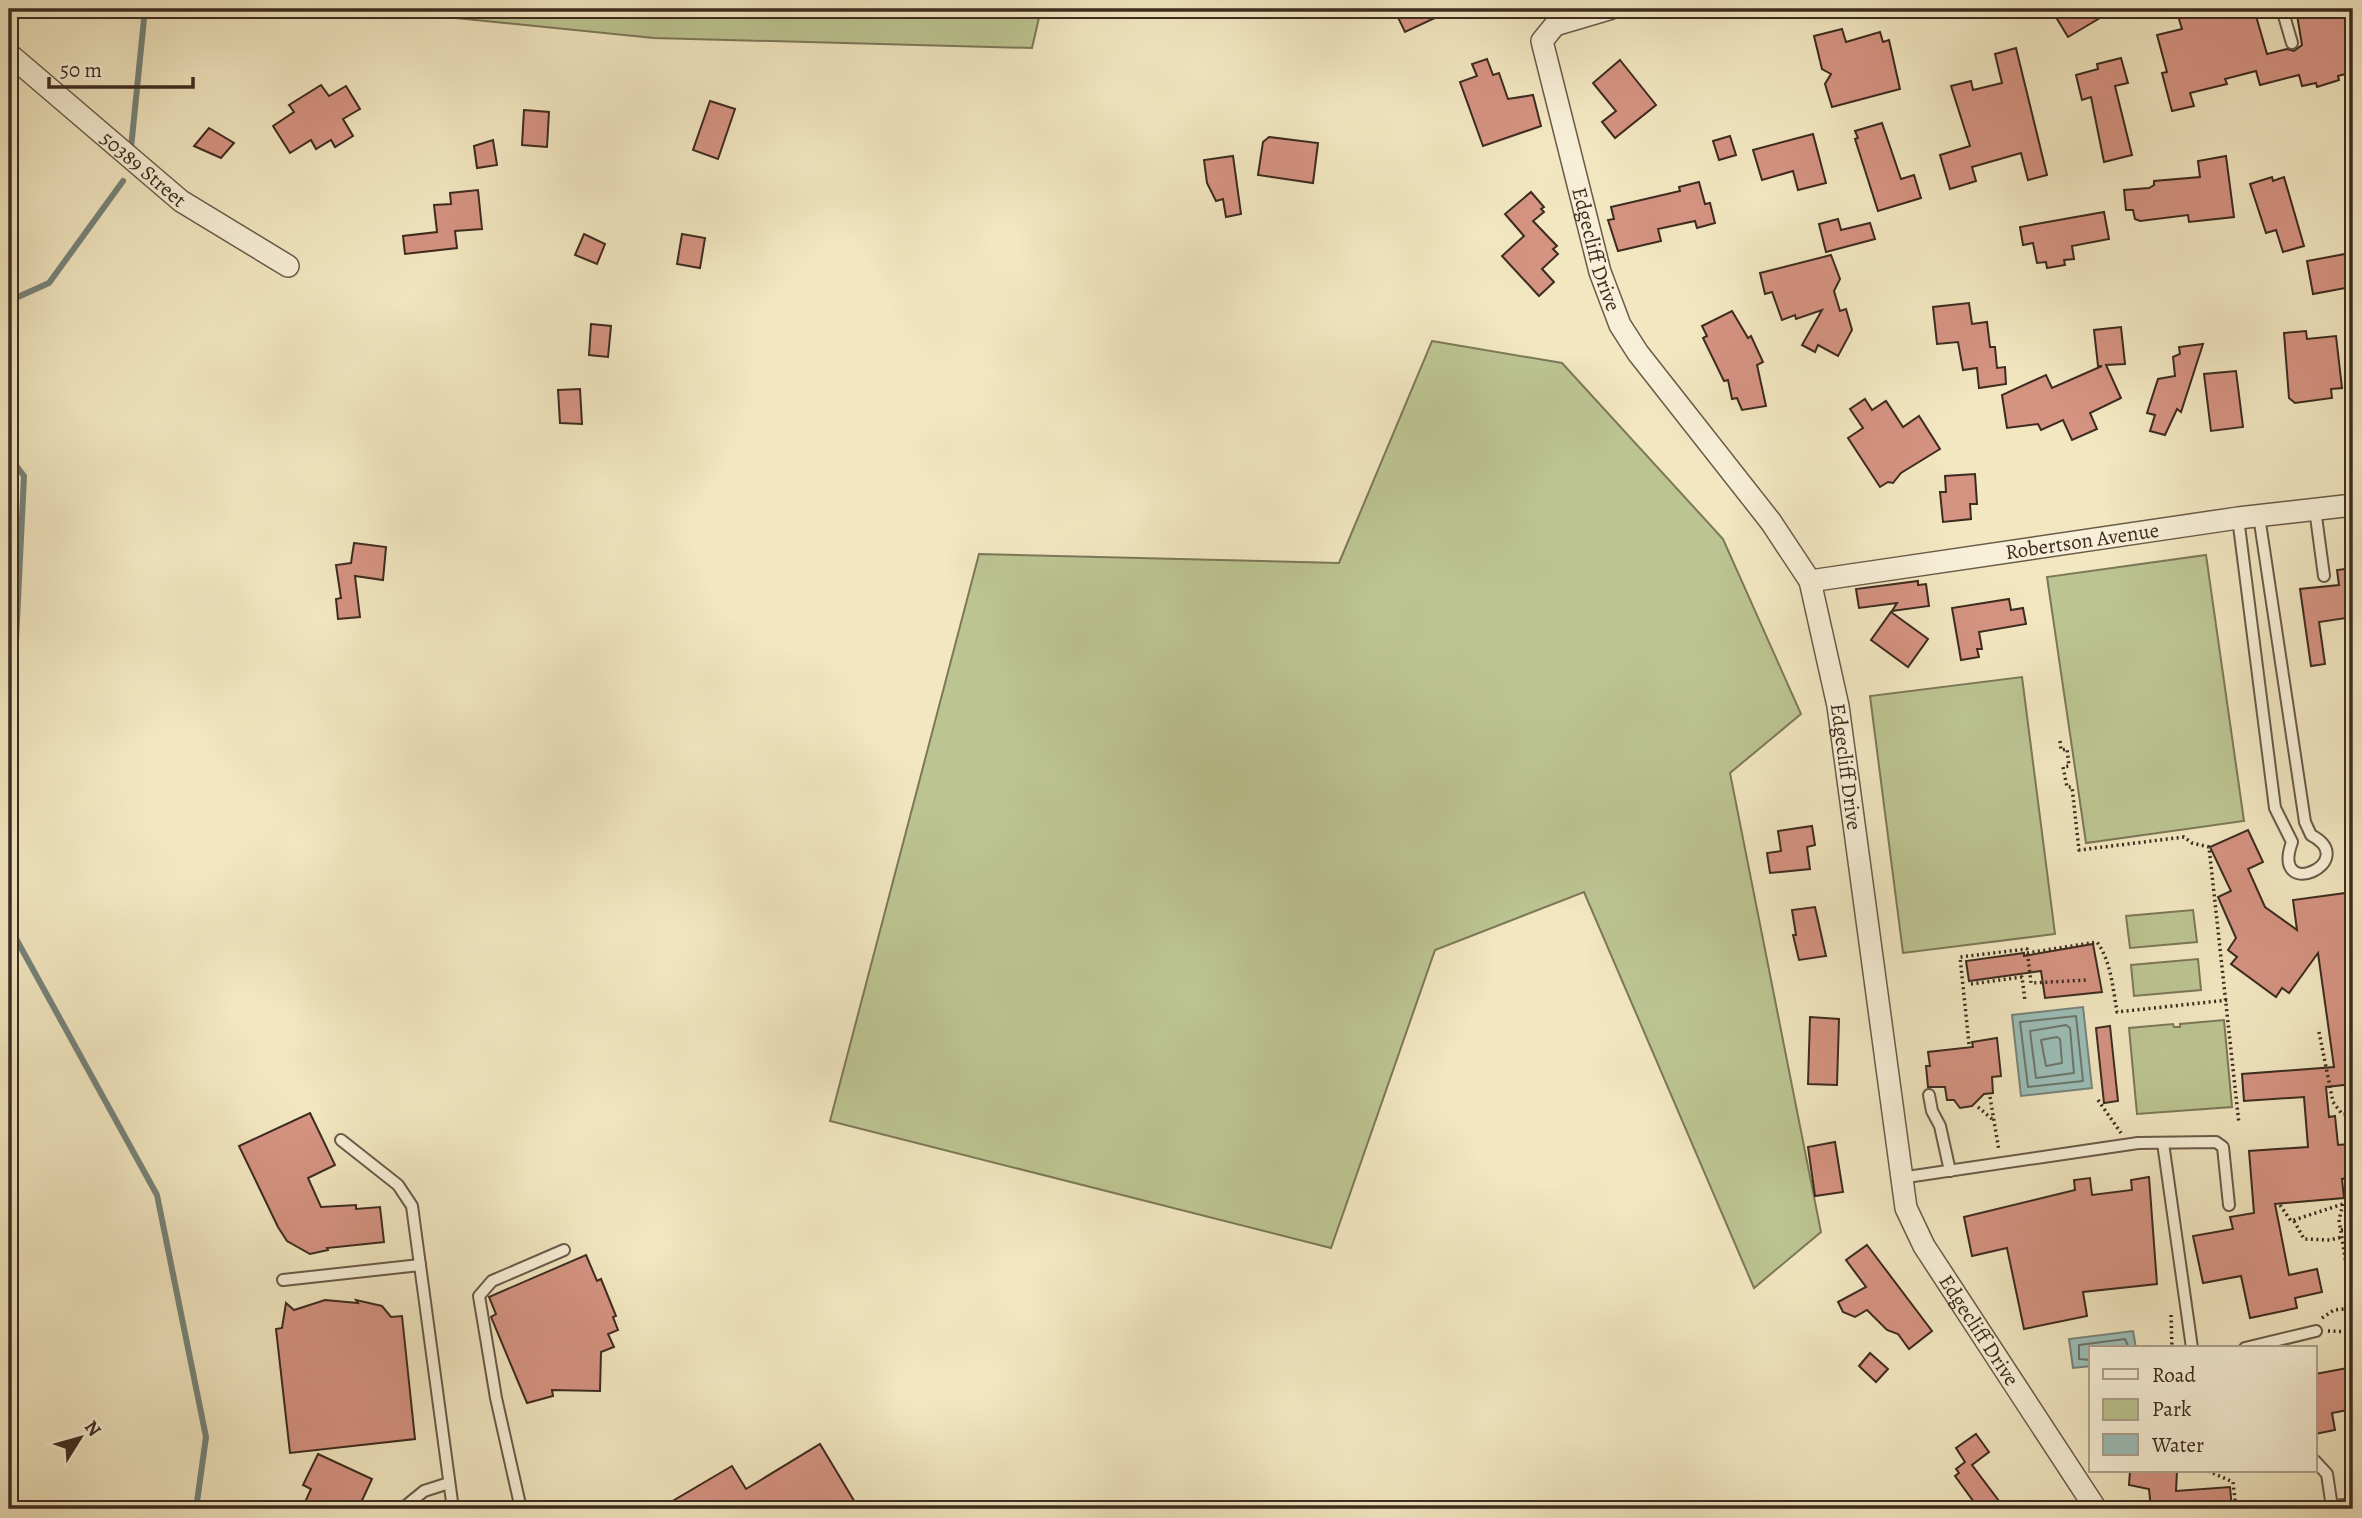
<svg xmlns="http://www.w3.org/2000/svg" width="2362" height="1518" viewBox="0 0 2362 1518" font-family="Alegreya,serif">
<rect width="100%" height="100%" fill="#f2e7c1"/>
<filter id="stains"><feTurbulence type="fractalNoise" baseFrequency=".00286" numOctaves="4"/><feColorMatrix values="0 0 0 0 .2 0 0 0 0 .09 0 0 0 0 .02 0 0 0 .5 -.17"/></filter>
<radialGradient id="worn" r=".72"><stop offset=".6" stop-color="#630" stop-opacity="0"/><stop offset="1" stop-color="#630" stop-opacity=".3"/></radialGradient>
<g fill="#bcc592" stroke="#7c7858" stroke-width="2">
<path d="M 366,9 L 1041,9 L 1032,48 L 654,38 Z"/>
<path d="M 1432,341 L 1562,363 L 1723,539 L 1801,714 L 1730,773 L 1821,1232 L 1754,1288 L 1584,892 L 1435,950 L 1331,1248 L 830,1121 L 979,554 L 1339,563 Z"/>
<path d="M 2206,555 L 2244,821 L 2086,843 L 2047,577 Z"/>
<path d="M 2022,677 L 2055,934 L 1903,953 L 1870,696 Z"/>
<path d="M 2193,910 L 2197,942 L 2130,948 L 2126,916 Z"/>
<path d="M 2198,959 L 2201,990 L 2134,996 L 2131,965 Z"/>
<path d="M 2224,1020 L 2232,1107 L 2137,1114 L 2129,1028 L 2173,1024 L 2174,1027 L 2180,1027 L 2180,1024 Z"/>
</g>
<g fill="#9cbfb9" stroke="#76847b" stroke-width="2">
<path d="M 2083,1007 L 2092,1088 L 2021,1096 L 2012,1015 Z"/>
<path d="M 2133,1331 L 2136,1348 L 2091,1348 L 2091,1366 L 2073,1368 L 2069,1339 Z"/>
</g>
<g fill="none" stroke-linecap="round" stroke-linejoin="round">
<g stroke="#6c756c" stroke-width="2">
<path d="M 2076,1016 L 2083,1081 L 2028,1087 L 2020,1022 Z"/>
<path d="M 2066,1025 L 2070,1028 L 2074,1073 L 2036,1078 L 2030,1031 Z"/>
<path d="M 2057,1037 L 2060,1039 L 2062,1063 L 2046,1066 L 2041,1040 Z"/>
<path d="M 2091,1360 L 2079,1359 L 2079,1345 L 2125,1339 L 2129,1348"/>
</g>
<g stroke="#76847b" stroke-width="6">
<path d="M 131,148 L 145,9"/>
<path d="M 9,301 L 49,283 L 123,181"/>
<path d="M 9,456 L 24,476 L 9,785"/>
<path d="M 9,926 L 157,1195 L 206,1437 L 196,1509"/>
</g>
</g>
<g fill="#d59382" stroke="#3d2b1f" stroke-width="2">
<path d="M 1394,9 L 1454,9 L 1405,32 Z"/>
<path d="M 2051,9 L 2115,9 L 2068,37 Z"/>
<path d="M 2176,9 L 2254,9 L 2267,54 L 2287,49 L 2294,51 L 2302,45 L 2296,9 L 2353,9 L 2353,72 L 2338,76 L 2339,80 L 2317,87 L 2316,83 L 2302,86 L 2299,75 L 2260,85 L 2256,71 L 2225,79 L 2227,84 L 2190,93 L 2194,106 L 2172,111 L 2162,73 L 2167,72 L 2157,35 L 2182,29 Z"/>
<path d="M 1842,29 L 1846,42 L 1880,32 L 1883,42 L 1889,40 L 1900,89 L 1832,107 L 1825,84 L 1831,74 L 1822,69 L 1814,36 Z"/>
<path d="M 2016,48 L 2047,175 L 2028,180 L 2021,153 L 1972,167 L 1976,181 L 1950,189 L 1940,155 L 1970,146 L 1951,86 L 1971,81 L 1973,90 L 2002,83 L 1995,54 Z"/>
<path d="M 2121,58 L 2128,83 L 2115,86 L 2132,155 L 2104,162 L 2091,97 L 2082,100 L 2076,75 L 2098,69 L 2097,64 Z"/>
<path d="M 1487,59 L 1493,75 L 1499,73 L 1508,99 L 1533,95 L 1541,126 L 1483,146 L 1460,82 L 1477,76 L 1472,64 Z"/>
<path d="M 1620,60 L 1656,105 L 1615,138 L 1602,122 L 1616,111 L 1593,83 Z"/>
<path d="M 321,85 L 329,96 L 346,86 L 360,109 L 343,119 L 353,136 L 335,147 L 331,140 L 316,149 L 311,140 L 290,153 L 273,126 L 294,112 L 289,105 Z"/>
<path d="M 710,101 L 735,109 L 718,159 L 693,150 Z"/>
<path d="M 524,110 L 549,112 L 547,147 L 522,145 Z"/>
<path d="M 1882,123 L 1901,179 L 1914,175 L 1921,198 L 1878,211 L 1855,139 L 1858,138 L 1855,131 Z"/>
<path d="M 209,128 L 234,143 L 221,158 L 194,146 Z"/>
<path d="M 1813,134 L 1826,183 L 1798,190 L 1793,171 L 1762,180 L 1753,150 Z"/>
<path d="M 1730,136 L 1736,155 L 1719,160 L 1713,141 Z"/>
<path d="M 1269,137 L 1318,143 L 1313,183 L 1258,175 L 1263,142 Z"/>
<path d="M 493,140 L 497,165 L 477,168 L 474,146 Z"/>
<path d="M 1233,156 L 1241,214 L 1226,217 L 1223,199 L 1216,201 L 1207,183 L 1204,160 Z"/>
<path d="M 2226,156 L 2234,217 L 2189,222 L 2188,215 L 2140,221 L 2135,219 L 2133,210 L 2126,210 L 2124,190 L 2149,188 L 2154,185 L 2154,181 L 2200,177 L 2198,161 Z"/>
<path d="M 2272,177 L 2273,181 L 2284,177 L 2304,246 L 2283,252 L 2276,230 L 2266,233 L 2250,184 Z"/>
<path d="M 1699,182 L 1705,204 L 1710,203 L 1715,223 L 1697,228 L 1695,221 L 1658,229 L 1661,241 L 1618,251 L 1608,220 L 1614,219 L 1611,207 L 1680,191 L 1679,187 Z"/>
<path d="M 478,190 L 482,229 L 455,231 L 457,248 L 405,254 L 403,236 L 437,232 L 434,205 L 451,204 L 450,193 Z"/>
<path d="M 1531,192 L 1544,207 L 1541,209 L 1544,212 L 1533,221 L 1557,246 L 1553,249 L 1558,254 L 1542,269 L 1554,282 L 1539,296 L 1502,256 L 1524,236 L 1505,214 Z"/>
<path d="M 2104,212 L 2109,239 L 2072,246 L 2074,259 L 2064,260 L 2065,265 L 2047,268 L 2046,262 L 2037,263 L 2033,243 L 2023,245 L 2020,227 Z"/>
<path d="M 1838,219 L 1841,230 L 1870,223 L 1875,239 L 1826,252 L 1819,224 Z"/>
<path d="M 584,234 L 605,244 L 597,264 L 575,255 Z"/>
<path d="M 682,234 L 705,238 L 700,268 L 677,264 Z"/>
<path d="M 2345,254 L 2351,287 L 2313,294 L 2307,261 Z"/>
<path d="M 1831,255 L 1840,279 L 1834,291 L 1840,311 L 1846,309 L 1852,330 L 1838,356 L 1818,345 L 1815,352 L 1802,345 L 1822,310 L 1796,319 L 1795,315 L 1782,320 L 1772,292 L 1765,294 L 1760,273 Z"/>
<path d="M 1969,303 L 1972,324 L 1987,322 L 1990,347 L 1995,347 L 1997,368 L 2005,367 L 2006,384 L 1979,388 L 1977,368 L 1963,370 L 1958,342 L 1937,344 L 1933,307 Z"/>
<path d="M 1732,311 L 1748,338 L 1751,336 L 1763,362 L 1757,365 L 1766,406 L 1742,410 L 1737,398 L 1732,399 L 1728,380 L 1724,381 L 1703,338 L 1707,336 L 1702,326 Z"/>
<path d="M 591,324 L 611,326 L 608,357 L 589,355 Z"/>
<path d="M 2121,327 L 2125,364 L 2106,365 L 2121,398 L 2090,413 L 2097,429 L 2072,440 L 2063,420 L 2041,430 L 2038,424 L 2007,428 L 2002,395 L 2046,375 L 2052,388 L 2102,366 L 2098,366 L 2094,330 Z"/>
<path d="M 2306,331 L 2307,339 L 2336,336 L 2342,388 L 2331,389 L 2332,398 L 2295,403 L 2289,398 L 2284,333 Z"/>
<path d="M 2203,344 L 2181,412 L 2177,409 L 2165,435 L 2150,431 L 2155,415 L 2147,413 L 2158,379 L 2175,376 L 2173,357 L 2180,354 L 2179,347 Z"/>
<path d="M 2236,371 L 2243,427 L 2211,431 L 2204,374 Z"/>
<path d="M 580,389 L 582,424 L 560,423 L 558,390 Z"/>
<path d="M 1865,399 L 1872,410 L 1886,401 L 1903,427 L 1919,416 L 1940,449 L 1901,473 L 1893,483 L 1888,482 L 1880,487 L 1848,438 L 1863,428 L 1850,409 Z"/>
<path d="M 1975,474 L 1977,504 L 1970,504 L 1971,519 L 1943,522 L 1940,492 L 1946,492 L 1945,476 Z"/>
<path d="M 354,543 L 386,547 L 383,580 L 355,576 L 360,617 L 338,619 L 336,599 L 341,598 L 336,565 L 351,563 Z"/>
<path d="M 2353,568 L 2353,617 L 2319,622 L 2325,664 L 2311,666 L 2300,589 L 2339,585 L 2337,570 Z"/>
<path d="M 1918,581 L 1918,585 L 1926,584 L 1929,606 L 1892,611 L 1897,603 L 1859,608 L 1856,589 Z"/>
<path d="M 2009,599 L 2011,610 L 2023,608 L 2026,624 L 1979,632 L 1982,649 L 1977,649 L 1979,657 L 1961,660 L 1952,608 Z"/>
<path d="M 1891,612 L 1928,639 L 1908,667 L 1871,640 Z"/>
<path d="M 1812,826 L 1815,845 L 1807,847 L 1810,869 L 1770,873 L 1767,853 L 1781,851 L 1778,831 Z"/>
<path d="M 2248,830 L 2263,862 L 2248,869 L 2265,907 L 2297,930 L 2293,900 L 2353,892 L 2353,1084 L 2326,1087 L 2329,1117 L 2335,1116 L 2338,1145 L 2348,1144 L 2351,1178 L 2342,1179 L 2344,1198 L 2275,1204 L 2289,1275 L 2317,1269 L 2322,1292 L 2295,1298 L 2297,1308 L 2250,1318 L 2241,1276 L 2203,1283 L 2193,1236 L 2233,1229 L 2230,1217 L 2254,1213 L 2249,1151 L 2308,1147 L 2304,1097 L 2244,1101 L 2242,1074 L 2334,1067 L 2318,953 L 2289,993 L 2282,988 L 2276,997 L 2231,964 L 2237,957 L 2228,950 L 2236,938 L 2218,897 L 2231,891 L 2210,847 Z"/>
<path d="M 1815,907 L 1826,956 L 1799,960 L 1793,935 L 1796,935 L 1792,910 Z"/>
<path d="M 2093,944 L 2102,992 L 2045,998 L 2041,971 L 1969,981 L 1966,961 L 2024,953 L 2024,956 Z"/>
<path d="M 1810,1017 L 1839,1019 L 1837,1085 L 1808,1084 Z"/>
<path d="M 2110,1026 L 2118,1101 L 2104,1103 L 2096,1028 Z"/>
<path d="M 1997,1038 L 2001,1076 L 1992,1077 L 1993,1093 L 1984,1094 L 1972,1106 L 1960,1108 L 1954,1100 L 1947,1100 L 1945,1087 L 1928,1087 L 1926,1066 L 1930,1066 L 1928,1052 L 1973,1047 L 1972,1042 Z"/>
<path d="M 310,1113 L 335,1165 L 308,1178 L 321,1207 L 356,1205 L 356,1209 L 380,1207 L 384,1242 L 327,1248 L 328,1250 L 310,1254 L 287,1241 L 278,1227 L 239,1146 Z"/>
<path d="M 1835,1142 L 1843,1192 L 1815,1196 L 1808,1147 Z"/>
<path d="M 2149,1177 L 2157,1284 L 2083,1292 L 2087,1316 L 2024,1329 L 2007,1248 L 1972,1256 L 1964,1217 L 2075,1190 L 2074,1180 L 2090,1178 L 2092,1195 L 2132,1190 L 2131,1180 Z"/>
<path d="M 1867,1245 L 1932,1331 L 1909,1349 L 1898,1334 L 1887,1330 L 1867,1310 L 1855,1317 L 1843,1312 L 1838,1302 L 1866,1287 L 1846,1260 Z"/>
<path d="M 586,1255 L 597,1281 L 601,1279 L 616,1316 L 613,1317 L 618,1330 L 608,1334 L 614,1347 L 601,1352 L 600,1391 L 552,1390 L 553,1396 L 527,1403 L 491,1317 L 496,1314 L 489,1297 Z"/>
<path d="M 325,1300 L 358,1303 L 356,1300 L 382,1306 L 391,1317 L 402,1316 L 415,1439 L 290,1453 L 276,1329 L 282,1328 L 286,1303 L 294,1310 Z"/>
<path d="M 1870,1353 L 1888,1369 L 1876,1382 L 1859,1366 Z"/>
<path d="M 2353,1367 L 2353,1409 L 2332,1413 L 2335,1430 L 2315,1434 L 2315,1374 Z"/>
<path d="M 1976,1434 L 1989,1452 L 1972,1465 L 2005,1509 L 1979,1509 L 1955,1476 L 1959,1473 L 1956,1469 L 1965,1462 L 1956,1448 Z"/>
<path d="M 820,1444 L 859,1509 L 659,1509 L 732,1466 L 746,1489 Z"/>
<path d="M 318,1454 L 372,1479 L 358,1509 L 302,1509 L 311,1489 L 303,1485 Z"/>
<path d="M 2130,1471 L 2177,1471 L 2176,1491 L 2230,1487 L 2232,1509 L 2151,1509 L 2149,1489 L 2129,1485 Z"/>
</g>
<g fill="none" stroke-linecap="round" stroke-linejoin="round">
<defs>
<g id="lane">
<path d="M 2282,9 L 2292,43"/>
<path d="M 2315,509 L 2324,576"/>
<path d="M 2238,518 L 2275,808 L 2292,842 C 2270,903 2362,862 2311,835 L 2305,822 L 2259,516"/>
<path d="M 1929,1095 L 1932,1111 L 1940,1126 L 1950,1171"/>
<path d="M 341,1140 L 398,1185 L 412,1206 L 453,1509"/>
<path d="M 2163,1143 L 2192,1348"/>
<path d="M 1900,1178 L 2138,1143 L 2216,1142 L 2223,1147 L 2229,1205"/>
<path d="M 283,1280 L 420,1265"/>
<path d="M 2245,1348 L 2316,1331"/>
<path d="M 2315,1461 L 2327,1474 L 2332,1507"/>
<path d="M 402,1509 L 424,1491 L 449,1483"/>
<path d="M 521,1509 L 496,1398 L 479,1296 L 492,1281 L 564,1250"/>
<path d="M 2310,1509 L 2353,1504"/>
</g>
<g id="street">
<path id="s1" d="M 1609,9 L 1555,25 L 1542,41 L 1600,272 L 1620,325 L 1638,353 L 1771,522 L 1810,581 L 1838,706 L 1906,1208 L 1924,1246 L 2096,1509"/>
<path id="s2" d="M 9,54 L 181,201 L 288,266"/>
<path id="s3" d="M 1810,581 L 2238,518 L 2353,505"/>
</g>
</defs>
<use href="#lane" stroke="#6a5a48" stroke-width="14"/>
<use href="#street" stroke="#6a5a48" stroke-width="24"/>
<g stroke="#3d2b1f" stroke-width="3.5" stroke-dasharray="2 3.5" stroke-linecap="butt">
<path d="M 2060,741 L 2061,750 L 2067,749 L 2069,766 L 2063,767 L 2067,787 L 2072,787 L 2079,850 L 2184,837 L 2192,843 L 2209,847 L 2239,1124"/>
<path d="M 2027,953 L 2097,942 C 2111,961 2113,989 2117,1012 L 2228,1000"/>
<path d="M 1971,984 L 2022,977 L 2025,1001"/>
<path d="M 2319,1032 L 2333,1102 L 2342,1114 L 2353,1114"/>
<path d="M 1969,1044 L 1960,957 L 2027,949 L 2031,983 L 2088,980"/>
<path d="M 1990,1097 L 1999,1151"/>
<path d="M 2098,1100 L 2121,1133"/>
<path d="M 1978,1107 L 1992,1119"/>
<path d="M 2352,1114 L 2353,1125"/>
<path d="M 2343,1204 L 2339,1220 L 2353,1307"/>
<path d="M 2280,1205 L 2291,1221 L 2343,1204 L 2353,1196"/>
<path d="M 2294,1221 L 2304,1239 L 2330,1240 L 2342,1237"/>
<path d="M 2341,1230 L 2353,1228"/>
<path d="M 2171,1315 L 2172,1348"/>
<path d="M 2322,1318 L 2334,1310 L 2353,1308"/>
<path d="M 2328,1331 L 2353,1332"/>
<path d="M 2090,1400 L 2091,1405"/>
<path d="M 2208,1471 L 2233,1482 L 2236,1509"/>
</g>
<use href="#lane" stroke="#f7efd7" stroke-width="10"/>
<use href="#street" stroke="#f7efd7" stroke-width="21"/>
</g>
<g text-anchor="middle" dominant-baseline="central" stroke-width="5" stroke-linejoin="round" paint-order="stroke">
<g font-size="21" fill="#3d2b1f" stroke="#f7efd7">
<text stroke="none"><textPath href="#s2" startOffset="177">50389 Street</textPath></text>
<text stroke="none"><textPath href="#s1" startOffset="292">Edgecliff Drive</textPath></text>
<text stroke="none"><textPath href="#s3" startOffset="275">Robertson Avenue</textPath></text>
<text stroke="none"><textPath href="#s1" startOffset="880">Edgecliff Drive</textPath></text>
<text stroke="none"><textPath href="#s1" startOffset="1468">Edgecliff Drive</textPath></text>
</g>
</g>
<rect width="2362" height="1518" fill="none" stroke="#f2e7c1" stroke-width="35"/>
<rect x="10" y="10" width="2341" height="1497" fill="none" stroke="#3d2b1f" stroke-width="3.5"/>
<rect x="18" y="18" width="2327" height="1483" fill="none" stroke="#3d2b1f" stroke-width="2"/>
<rect x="2089" y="1346" width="228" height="126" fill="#f7efd7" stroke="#ada18d" stroke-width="2"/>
<rect x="2103" y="1369" width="35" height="10" fill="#f7efd7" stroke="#ada18d" stroke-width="2"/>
<text x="2152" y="1382" font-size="21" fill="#3d2b1f">Road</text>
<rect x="2103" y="1399" width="35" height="21" fill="#bcc592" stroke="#ada18d" stroke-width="2"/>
<text x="2152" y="1416" font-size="21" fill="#3d2b1f">Park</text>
<rect x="2103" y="1434" width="35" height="21" fill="#9cbfb9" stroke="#ada18d" stroke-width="2"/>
<text x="2152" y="1452" font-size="21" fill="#3d2b1f">Water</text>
<g transform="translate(80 1438) rotate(53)" stroke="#f7efd7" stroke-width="5" paint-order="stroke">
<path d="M0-5L12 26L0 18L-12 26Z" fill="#3d2b1f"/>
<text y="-10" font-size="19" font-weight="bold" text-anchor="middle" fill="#3d2b1f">N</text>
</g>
<path d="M49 77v10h144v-10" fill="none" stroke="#3d2b1f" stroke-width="3.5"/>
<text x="60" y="77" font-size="21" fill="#3d2b1f" stroke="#f7efd7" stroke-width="5" paint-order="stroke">50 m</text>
<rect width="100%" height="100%" filter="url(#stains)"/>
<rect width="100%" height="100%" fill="url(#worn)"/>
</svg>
